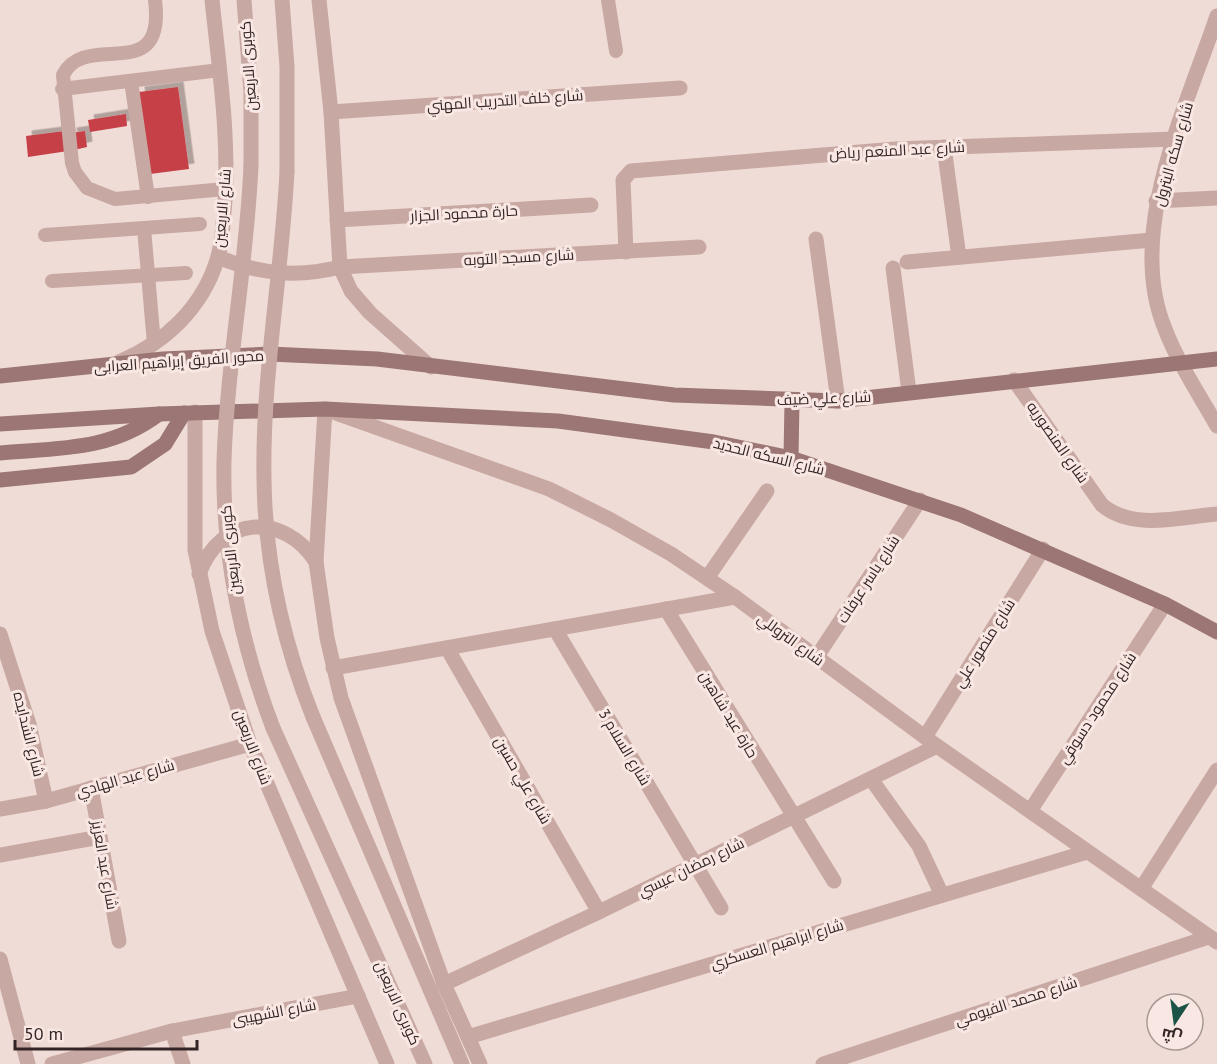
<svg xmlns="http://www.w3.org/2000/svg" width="1217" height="1064" viewBox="0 0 1217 1064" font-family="'PT Sans',Cairo,sans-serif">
<defs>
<filter id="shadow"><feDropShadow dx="5.5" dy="-5.5" stdDeviation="0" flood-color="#0004"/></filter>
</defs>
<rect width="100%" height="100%" fill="#f0dcd6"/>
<g fill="#c63f47" filter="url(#shadow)">
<path d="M 178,87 L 189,169 L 150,174 L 139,92 Z"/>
<path d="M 126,114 L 127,126 L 90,132 L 88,120 Z"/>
<path d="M 65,131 L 68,151 L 28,157 L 26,136 Z"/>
<path d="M 85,131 L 87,147 L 74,150 L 71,133 Z"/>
</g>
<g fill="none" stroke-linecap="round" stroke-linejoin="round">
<g stroke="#c8a8a3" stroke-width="14">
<path d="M 155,0 C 166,88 86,29 63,75 L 72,163 L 75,172 L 87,188 L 115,199 L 225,189"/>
<path d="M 608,0 L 616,51"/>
<path d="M 131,81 L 148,197"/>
<path d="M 62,89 L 220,70"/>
<path d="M 144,228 L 200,224"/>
<path d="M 45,235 L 144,228 L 154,344"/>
<path d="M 52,281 L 186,273"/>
</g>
<g stroke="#c8a8a3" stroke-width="15">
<path d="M 1217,16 C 1186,108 1125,233 1165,329 C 1178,363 1199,394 1217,426"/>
<path d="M 331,112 L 680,88"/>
<path d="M 944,147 L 959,257"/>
<path d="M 1156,201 L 1217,198"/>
<path d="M 337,220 L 591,205"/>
<path d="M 816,239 L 838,401"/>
<path d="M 626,252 L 623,180 L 631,171 L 896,149 L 1175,139"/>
<path d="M 907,262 L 1152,240"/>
<path d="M 340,267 L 699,247"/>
<path d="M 893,268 L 909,392"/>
<path d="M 1014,380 L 1102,505 C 1133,531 1180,517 1217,514"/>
<path d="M 330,411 L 549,489 L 611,520 L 671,554 L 735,597 L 937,746 L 1217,942"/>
<path d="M 707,578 L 767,491"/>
<path d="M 666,609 L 834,881"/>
<path d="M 555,629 L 721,908"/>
<path d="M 0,634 L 29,724 L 46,801"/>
<path d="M 447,648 L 599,912"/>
<path d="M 816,658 L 920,500"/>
<path d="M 333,668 L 735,597"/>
<path d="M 925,737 L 1043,549"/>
<path d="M 871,779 L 919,846 L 942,895"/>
<path d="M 91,788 L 119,941"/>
<path d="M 0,809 L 46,801 L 250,744"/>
<path d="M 1030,811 L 1165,604"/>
<path d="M 0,855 L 100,837"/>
<path d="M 1141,889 L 1217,770"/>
<path d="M 0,959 L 28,1064"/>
<path d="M 444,984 L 599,912 L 937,746"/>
<path d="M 172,1031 L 183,1064"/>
<path d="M 468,1037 L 1087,852"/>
<path d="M 52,1064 L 172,1031 L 358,996"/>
<path d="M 823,1064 L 1209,937"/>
</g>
<g stroke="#c8a8a3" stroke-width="15">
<path d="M 244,0 L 251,93 L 251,165"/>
<path d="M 282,0 L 287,67 L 287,171"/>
<path d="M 319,0 L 331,112 L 340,267 L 351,291 L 370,313 L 431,367"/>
<path d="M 218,257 C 259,274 297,278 340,267"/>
<path d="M 119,362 C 165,343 202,308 217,260 C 223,242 223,220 225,201 C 229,133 219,67 212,0"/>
<path d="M 325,409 L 316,562 L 327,638 L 341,698 L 444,984 L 480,1064"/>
<path d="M 195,412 L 195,550 L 212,631 L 250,744 L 387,1064"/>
<path d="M 199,574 C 220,515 284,512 316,562"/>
<path d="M 313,717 L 462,1064"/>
<path d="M 273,728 L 425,1064"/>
</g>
<g stroke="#9b7674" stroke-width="15">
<path d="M 0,376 L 163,359 L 270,354 L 377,359 L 674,395 L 838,401 L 1217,359"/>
<path d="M 0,424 L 159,414 L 325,409 L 558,421 L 714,442 L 791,458 L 961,515 L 1165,604 L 1217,632"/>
<path d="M 0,453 C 59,448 110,451 159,414"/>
<path d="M 791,458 L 792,401"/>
<path d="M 0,480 L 131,467 L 165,444 L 184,413"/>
</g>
<g stroke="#c8a8a3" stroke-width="15">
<path d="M 251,165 C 247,264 227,362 224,461 C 222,554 240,641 273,728"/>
<path d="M 287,171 C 282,274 262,376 264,479 C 265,560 283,642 313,717"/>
</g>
</g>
<g text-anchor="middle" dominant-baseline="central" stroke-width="6" stroke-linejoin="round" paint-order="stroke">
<g font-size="15" fill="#332525" stroke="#f8e7e2">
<text transform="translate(248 66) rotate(-94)">كوبرى الاربعين</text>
<text transform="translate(505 100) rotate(-4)">شارع خلف التدريب المهني</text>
<text transform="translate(897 150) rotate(-3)">شارع عبد المنعم رياض</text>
<text transform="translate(1173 154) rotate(-74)">شارع سكه البترول</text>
<text transform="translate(222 208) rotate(-85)">شارع الاربعين</text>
<text transform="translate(464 213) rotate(-3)">حارة محمود الجزار</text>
<text transform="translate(519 257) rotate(-3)">شارع مسجد التوبه</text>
<text transform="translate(179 361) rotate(-4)">محور الفريق إبراهيم العرابى</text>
<text transform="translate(824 398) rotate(-2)">شارع علي ضيف</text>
<text transform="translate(1058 442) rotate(55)">شارع المنصوريه</text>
<text transform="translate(769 456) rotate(14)">شارع السكه الحديد</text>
<text transform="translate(230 550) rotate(-96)">كوبرى الاربعين</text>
<text transform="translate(868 579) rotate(-57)">شارع ياسر عرفات</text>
<text transform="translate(791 639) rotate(36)">شارع التروللي</text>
<text transform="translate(984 643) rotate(-58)">شارع منصور علي</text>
<text transform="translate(1097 708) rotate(-57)">شارع محمود دسوقي</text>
<text transform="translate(729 714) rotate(59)">حارة عيد شاهين</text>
<text transform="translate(29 734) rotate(76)">شارع الشدايده</text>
<text transform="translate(253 747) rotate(69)">شارع الاربعين</text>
<text transform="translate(625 747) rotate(59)">شارع السلام 3</text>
<text transform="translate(125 778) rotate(-16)">شارع عبد الهادي</text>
<text transform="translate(523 780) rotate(60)">شارع علي حسين</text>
<text transform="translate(105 865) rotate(80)">شارع عبد العزيز</text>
<text transform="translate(691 867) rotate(-26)">شارع رمضان عيسي</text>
<text transform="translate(777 944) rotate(-17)">شارع ابراهيم العسكري</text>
<text transform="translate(1016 1001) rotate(-18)">شارع محمد الفيومي</text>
<text transform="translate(398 1003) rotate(66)">كوبرى الاربعين</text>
<text transform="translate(274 1012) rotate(-11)">شارع الشهيبى</text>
</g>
</g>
<g transform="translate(1175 1022) rotate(193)"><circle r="28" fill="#f8e7e2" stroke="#a99996" stroke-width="1.5"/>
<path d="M0-4.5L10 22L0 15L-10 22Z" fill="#1b5446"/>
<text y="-9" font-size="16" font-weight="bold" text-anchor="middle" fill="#332525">ش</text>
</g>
<path d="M15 1040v9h182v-9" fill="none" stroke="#332525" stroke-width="3"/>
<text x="24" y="1040" font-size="18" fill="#332525" stroke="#f8e7e2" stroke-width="4.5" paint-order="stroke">50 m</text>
</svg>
